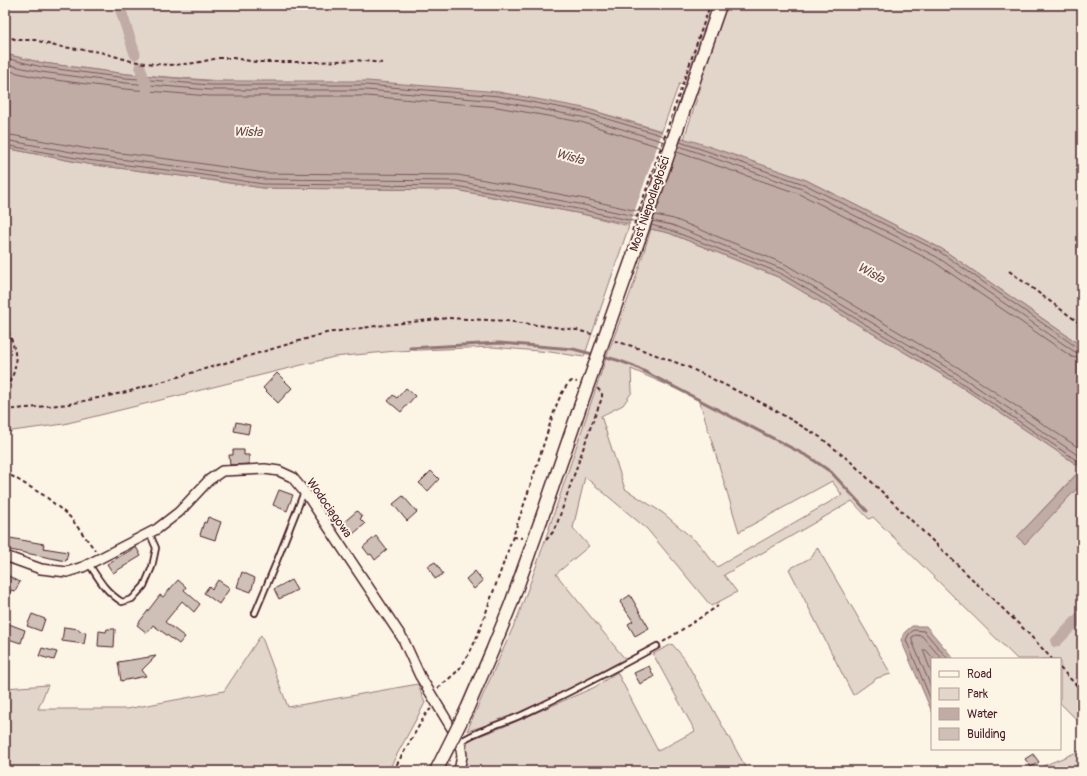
<svg xmlns="http://www.w3.org/2000/svg" width="1087" height="776" viewBox="0 0 1087 776" font-family="Pangolin,sans-serif">
<rect width="100%" height="100%" fill="#fcf5e5"/>
<filter id="ink" filterUnits="userSpaceOnUse"><feTurbulence type="fractalNoise" baseFrequency=".025" numOctaves="2"/><feDisplacementMap in="SourceGraphic" scale="8" xChannelSelector="R" yChannelSelector="G"/><feConvolveMatrix kernelMatrix="1 2 1 2 8 2 1 2 1" color-interpolation-filters="sRGB"/></filter>
<g filter="url(#ink)">
<g fill="#e2d5ca" stroke="#967a7a" fill-rule="evenodd">
<path d="M 5,5 L 1082,5 L 1082,346 L 942,249 L 806,180 L 684,139 L 701,86 L 679,84 L 662,131 L 584,108 L 127,74 L 43,63 L 5,54 Z"/>
<path d="M 5,148 L 87,164 L 189,177 L 263,188 L 456,190 L 582,214 L 629,226 L 584,357 L 550,352 L 492,347 L 396,351 L 334,357 L 64,424 L 5,432 Z"/>
<path d="M 651,229 L 669,233 L 778,277 L 951,380 L 1082,468 L 1017,537 L 1025,543 L 1082,483 L 1082,725 L 1060,703 L 1060,659 L 1017,659 L 873,517 L 869,519 L 852,501 L 724,575 L 737,592 L 711,606 L 647,529 L 585,477 L 573,528 L 589,546 L 556,574 L 625,659 L 521,715 L 467,731 L 518,616 L 537,564 L 605,361 L 634,283 ZM 631,369 L 699,399 L 739,532 L 832,481 L 842,495 L 717,567 L 699,544 L 663,513 L 625,489 L 601,416 L 623,405 L 632,392 Z"/>
<path d="M 817,547 L 891,674 L 877,678 L 853,695 L 789,569 L 812,557 Z"/>
<path d="M 261,635 L 288,707 L 418,684 L 425,703 L 388,771 L 5,771 L 5,688 L 48,685 L 38,709 L 126,709 L 224,691 Z"/>
<path d="M 672,644 L 684,658 L 748,771 L 463,771 L 468,740 L 503,727 L 595,687 L 617,672 L 658,751 L 695,731 L 653,654 Z"/>
<path d="M 1082,750 L 1082,771 L 1031,771 Z"/>
</g>
<g fill="#c0aca5" stroke="#917474">
<path d="M 5,54 L 43,63 L 127,74 L 211,81 L 367,81 L 499,92 L 584,108 L 699,143 L 806,180 L 942,249 L 1082,346 L 1082,468 L 951,380 L 778,277 L 669,233 L 582,214 L 456,190 L 263,188 L 189,177 L 87,164 L 5,148 Z"/>
<path d="M 1082,469 L 1082,483 L 1025,544 L 1017,537 Z"/>
<path d="M 912,626 L 926,626 L 954,659 L 932,659 L 932,712 L 901,640 L 905,632 Z"/>
</g>
<path fill="#fcf5e5" d="M 663,130 L 683,136 L 649,231 L 629,227 Z"/>
<g fill="none" stroke-linecap="round" stroke-linejoin="round">
<g stroke="#79575c" stroke-width="1">
<path d="M 5,58 L 42,67 L 126,78 L 210,85 L 366,85 L 499,96 L 584,112 L 667,137"/>
<path d="M 5,64 L 41,72 L 126,83 L 210,90 L 366,90 L 498,101 L 582,117 L 665,142"/>
<path d="M 5,70 L 40,78 L 125,89 L 209,96 L 366,96 L 497,107 L 581,122 L 663,148"/>
<path d="M 5,134 L 89,149 L 191,162 L 264,173 L 458,175 L 585,199 L 641,212"/>
<path d="M 5,140 L 88,155 L 190,168 L 264,179 L 457,181 L 584,205 L 639,217"/>
<path d="M 680,142 L 804,184 L 940,252 L 1078,348 L 1082,348"/>
<path d="M 5,145 L 87,160 L 190,173 L 263,184 L 456,186 L 583,210 L 637,222"/>
<path d="M 679,146 L 802,189 L 937,257 L 1075,352 L 1082,353"/>
<path d="M 677,152 L 800,194 L 934,262 L 1072,357 L 1082,359"/>
<path d="M 655,215 L 674,219 L 785,264 L 959,368 L 1082,450"/>
<path d="M 653,221 L 672,225 L 782,269 L 956,373 L 1082,458"/>
<path d="M 651,225 L 670,230 L 780,273 L 953,377 L 1082,464"/>
<path d="M 932,674 L 923,650 L 926,650 L 934,659"/>
<path d="M 932,689 L 912,641 L 912,637 L 916,635 L 922,636 L 942,659"/>
<path d="M 932,702 L 906,640 L 909,634 L 914,630 L 924,631 L 948,659"/>
</g>
<g stroke="#917474" stroke-width="3">
<path d="M 410,348 L 499,343 L 573,349 L 596,355"/>
<path d="M 602,356 L 617,360 L 634,366 L 809,457 L 831,472 L 867,511"/>
</g>
<g stroke="#c0aca5" stroke-width="11">
<path d="M 119,5 L 135,54"/>
<path d="M 140,67 L 147,89"/>
<path d="M 1056,642 L 1082,615"/>
</g>
</g>
<g fill="#cfc0b7" stroke="#4a1f2b">
<path d="M 277,373 L 292,388 L 278,403 L 263,388 Z"/>
<path d="M 406,388 L 415,396 L 401,412 L 388,401 L 393,395 L 397,398 Z"/>
<path d="M 236,422 L 250,425 L 248,434 L 234,431 Z"/>
<path d="M 233,450 L 244,450 L 244,455 L 249,455 L 249,464 L 230,465 L 229,455 L 233,455 Z"/>
<path d="M 431,471 L 439,479 L 428,491 L 419,483 Z"/>
<path d="M 279,490 L 293,495 L 287,511 L 273,505 Z"/>
<path d="M 403,496 L 417,512 L 407,521 L 393,504 Z"/>
<path d="M 357,511 L 362,517 L 360,519 L 365,524 L 353,534 L 344,522 Z"/>
<path d="M 208,517 L 221,522 L 215,540 L 200,535 L 204,522 L 206,523 Z"/>
<path d="M 376,536 L 387,550 L 375,560 L 371,554 L 369,555 L 363,547 Z"/>
<path d="M 10,538 L 44,544 L 43,548 L 68,552 L 66,561 L 5,549 L 5,539 L 10,539 Z"/>
<path d="M 136,547 L 141,556 L 113,573 L 107,564 Z"/>
<path d="M 435,562 L 443,574 L 435,579 L 428,566 Z"/>
<path d="M 475,571 L 483,581 L 474,589 L 466,579 Z"/>
<path d="M 242,572 L 255,578 L 251,592 L 237,587 Z"/>
<path d="M 5,574 L 20,582 L 15,591 L 11,590 L 5,603 Z"/>
<path d="M 178,580 L 186,587 L 184,590 L 200,604 L 194,612 L 182,601 L 165,622 L 185,637 L 179,644 L 153,625 L 147,633 L 137,625 L 160,595 L 163,597 Z"/>
<path d="M 218,580 L 230,588 L 219,604 L 204,593 L 209,586 L 212,589 Z"/>
<path d="M 291,580 L 297,590 L 279,599 L 274,589 Z"/>
<path d="M 630,595 L 649,628 L 635,636 L 628,624 L 633,621 L 620,602 Z"/>
<path d="M 32,614 L 45,619 L 41,631 L 27,626 Z"/>
<path d="M 9,624 L 25,630 L 21,643 L 5,638 Z"/>
<path d="M 64,627 L 79,629 L 79,631 L 86,632 L 84,644 L 62,641 Z"/>
<path d="M 107,629 L 115,629 L 114,647 L 98,646 L 99,631 L 106,632 Z"/>
<path d="M 42,648 L 57,652 L 54,660 L 39,656 Z"/>
<path d="M 156,656 L 142,670 L 146,676 L 121,681 L 118,662 Z"/>
<path d="M 649,666 L 654,677 L 640,684 L 634,673 Z"/>
<path d="M 1033,754 L 1039,762 L 1031,767 L 1025,759 Z"/>
</g>
<g fill="none" stroke-linecap="round" stroke-linejoin="round">
<defs>
<g id="lane">
<path d="M 89,564 C 100,581 105,591 122,602 L 132,599 L 144,586 L 152,567 L 156,548 L 149,532"/>
<path d="M 255,613 L 276,563 L 304,492"/>
<path d="M 460,742 C 479,729 502,724 524,714 C 569,693 613,670 657,646"/>
</g>
<path id="street" d="M 5,556 L 41,569 L 67,572 L 83,567 L 157,529 L 179,512 L 209,480 L 222,471 L 265,469 L 279,471 L 292,477 L 307,495 L 403,639 L 420,676 L 460,742 L 462,756 L 459,771"/>
<g id="secondary">
<path d="M 639,239 L 720,5"/>
<path d="M 541,520 L 581,404"/>
<path d="M 467,709 L 492,651 L 511,604"/>
</g>
</defs>
<use href="#lane" stroke="#4a1f2b" stroke-width="8"/>
<use href="#street" stroke="#4a1f2b" stroke-width="12"/>
<use href="#secondary" stroke="#4a1f2b" stroke-width="15"/>
<g stroke="#4a1f2b" stroke-width="2" stroke-dasharray="4 3" stroke-linecap="butt">
<path d="M 5,36 L 18,40 L 35,40 L 55,46 L 100,52 L 131,61 L 154,64 L 174,65 L 195,63 L 219,58 L 233,58 L 256,62 L 319,62 L 355,60 L 382,63"/>
<path d="M 1009,271 L 1082,325"/>
<path d="M 5,325 C 13,341 20,359 12,377 C 10,381 9,384 5,387"/>
<path d="M 615,341 L 632,346 L 688,367 L 766,405 L 820,437 L 851,462 L 1026,631 L 1052,659"/>
<path d="M 5,410 L 69,404 L 127,392 L 326,333 L 376,326 L 448,318 L 506,321 L 577,330 L 595,335"/>
<path d="M 5,472 L 45,496 L 70,517 L 95,550"/>
<path d="M 513,537 L 523,538"/>
<path d="M 546,540 L 553,532 L 558,521 L 591,426 L 602,398 L 602,393 L 597,388"/>
<path d="M 663,642 L 718,606"/>
<path d="M 1060,668 L 1082,691"/>
<path d="M 438,688 C 446,681 456,674 462,665 C 478,642 485,613 495,587 C 512,540 528,494 543,446 C 548,432 559,387 572,381 L 577,382"/>
<path d="M 393,771 L 427,712 L 431,709"/>
</g>
<use href="#lane" stroke="#fcf5e5" stroke-width="4.5"/>
<use href="#street" stroke="#fcf5e5" stroke-width="9"/>
<use href="#secondary" stroke="#fcf5e5" stroke-width="12"/>
<defs>
<g id="secondary-bridge">
<path d="M 581,404 L 639,239"/>
<path d="M 511,604 L 541,520"/>
<path d="M 436,771 L 467,709"/>
</g>
</defs>
<use href="#secondary-bridge" stroke="#4a1f2b" stroke-width="15" stroke-linecap="butt"/>
<path stroke="#4a1f2b" stroke-width="2" stroke-dasharray="4 3" stroke-linecap="butt" d="M 632,231 L 710,5"/>
<use href="#secondary-bridge" stroke="#fcf5e5" stroke-width="12"/>
</g>
</g>
<g text-anchor="middle" dominant-baseline="central" stroke-width="4" stroke-linejoin="round" paint-order="stroke">
<g font-size="12" fill="#4a1f2b" stroke="#fcf5e5">
<text transform="translate(650 204) rotate(-71)">Most Niepodległości</text>
<text transform="translate(329 508) rotate(55)">Wodociągowa</text>
</g>
<g font-size="13" font-style="italic" fill="#6d4950" stroke="#fcf5e5">
<text transform="translate(248 132) rotate(1)">Wisła</text>
<text transform="translate(570 157) rotate(16)">Wisła</text>
<text transform="translate(871 273) rotate(28)">Wisła</text>
</g>
</g>
<rect width="1087" height="776" fill="none" stroke="#fcf5e5" stroke-width="20"/>
<rect x="10" y="10" width="1067" height="756" fill="none" stroke="#4a1f2b" stroke-width="1.5" filter="url(#ink)"/>
<rect x="931" y="658" width="130" height="92" fill="#fcf5e5" stroke="#b59f9b"/>
<rect x="939" y="671" width="20" height="6" fill="#fcf5e5" stroke="#b59f9b"/>
<text x="967" y="678" font-size="12" fill="#4a1f2b">Road</text>
<rect x="939" y="688" width="20" height="12" fill="#e2d5ca" stroke="#b59f9b"/>
<text x="967" y="698" font-size="12" fill="#4a1f2b">Park</text>
<rect x="939" y="708" width="20" height="12" fill="#c0aca5" stroke="#b59f9b"/>
<text x="967" y="718" font-size="12" fill="#4a1f2b">Water</text>
<rect x="939" y="728" width="20" height="12" fill="#cfc0b7" stroke="#b59f9b"/>
<text x="967" y="738" font-size="12" fill="#4a1f2b">Building</text>
</svg>
